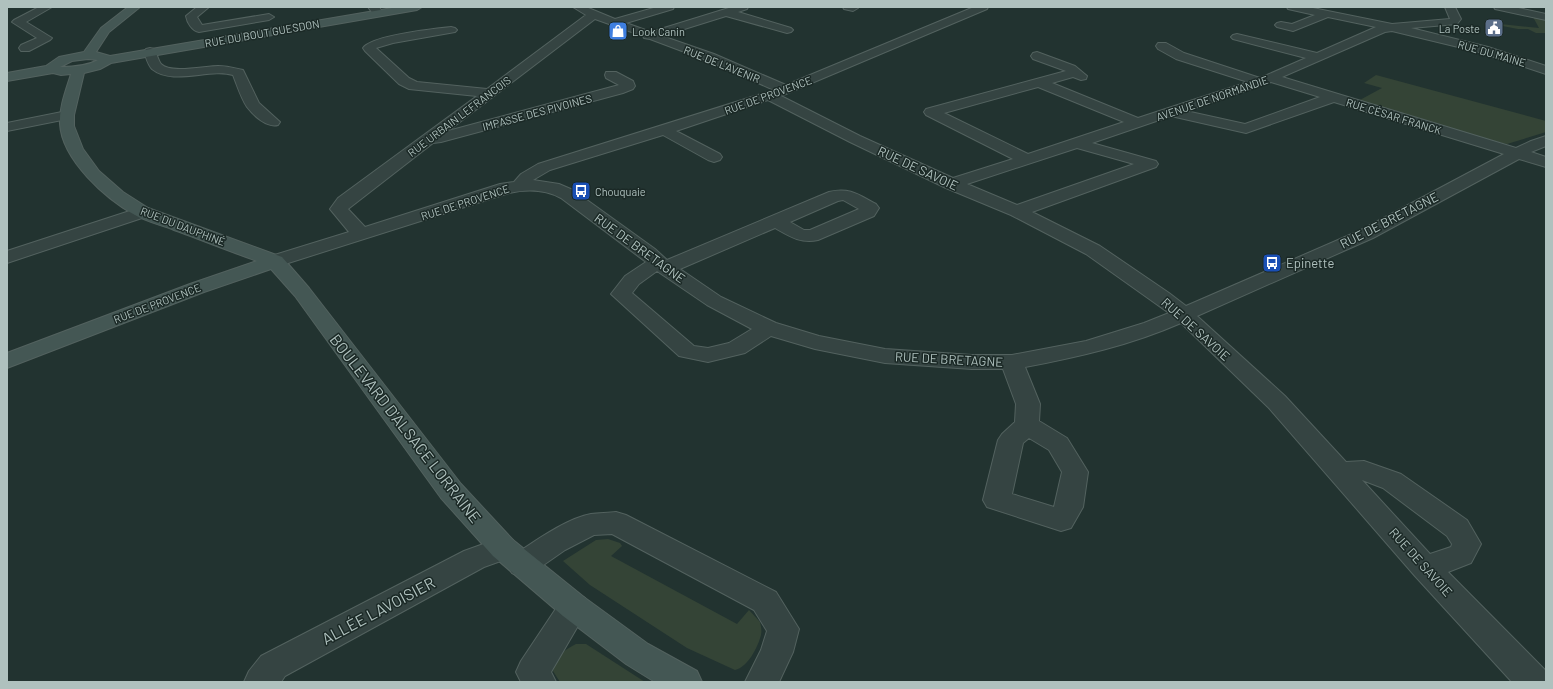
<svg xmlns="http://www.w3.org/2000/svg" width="1553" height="689" viewBox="0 0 1553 689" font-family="Barlow,sans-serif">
<rect width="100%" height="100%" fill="#223330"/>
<g fill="#344436">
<path d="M 1533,17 L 1546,19 L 1546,33 L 1536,33 L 1528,29 L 1518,29 L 1492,24 L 1491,23 L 1539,28 Z"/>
<path d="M 1376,75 L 1546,121 L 1546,132 L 1507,144 L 1502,143 L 1358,101 L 1382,88 L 1364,83 Z"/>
<path d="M 608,539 L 620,543 L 622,546 L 611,556 L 737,624 L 749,610 L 760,622 C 761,626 762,631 761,635 C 758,647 748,667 735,670 L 687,648 L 590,585 L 563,561 L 596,540 Z"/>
<path d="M 576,644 L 586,644 L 645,682 L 560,682 L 553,671 C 556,655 563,651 576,644 Z"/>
</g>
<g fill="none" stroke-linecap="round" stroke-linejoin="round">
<defs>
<g id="street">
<path d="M 39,7 L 52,7 L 26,22 L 52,38 L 50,40 L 29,51 L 21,51 L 19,48 L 21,45 L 37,38 L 12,22 L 14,20 Z"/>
<path d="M 197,7 L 209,7 L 197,17 L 202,25 L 269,14 L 274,17 L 269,20 L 199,32 C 192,31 187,22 186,16 Z"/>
<path d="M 368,7 L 379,7 L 383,13 L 382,15 L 374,15 Z"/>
<path d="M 573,7 L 586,7 L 615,19 L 657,7 L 674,7 L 673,9 L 626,23 L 651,32 L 732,7 L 748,7 L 747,9 L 738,12 L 791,28 L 793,30 L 791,32 L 787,33 L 726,16 L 662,36 L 714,54 L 786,85 L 974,7 L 988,7 L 987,9 L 781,96 L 860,136 L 953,178 L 1013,159 L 926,115 L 924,112 L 926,109 L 1066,71 L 1033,59 L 1031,56 L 1033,53 L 1037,52 L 1075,66 L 1087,76 L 1086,79 L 1081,80 L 1073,77 L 1052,83 L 1138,118 L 1248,82 L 1176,59 L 1158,49 L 1156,46 L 1158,43 L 1166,43 L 1184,53 L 1260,78 L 1306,58 L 1233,39 L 1231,37 L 1233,35 L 1237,34 L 1317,53 L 1376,27 L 1328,17 L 1293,31 L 1277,27 L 1275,25 L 1277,23 L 1281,22 L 1292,24 L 1315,15 L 1288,9 L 1287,7 L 1308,7 L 1392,24 L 1450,19 L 1445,7 L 1455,7 L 1461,19 L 1457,24 L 1411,28 L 1488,47 L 1546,66 L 1546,74 L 1479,52 L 1392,31 L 1385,32 L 1282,77 L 1516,148 L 1531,141 L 1546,136 L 1546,146 L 1531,152 L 1546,157 L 1546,167 L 1519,159 L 1373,238 L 1197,316 L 1285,396 L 1346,462 L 1364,461 L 1401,474 L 1467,520 L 1481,544 L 1471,563 L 1448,572 L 1546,671 L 1546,682 L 1512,682 L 1415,576 L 1269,408 L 1181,323 C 1131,345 1078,357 1025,367 L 1040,404 L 1039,421 L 1067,438 L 1088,472 L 1083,507 L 1071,528 L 1061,531 L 987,507 L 983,500 L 998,440 L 1002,434 L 1015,422 L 1016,404 L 1003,369 L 972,369 L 885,363 L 815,349 L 771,336 L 745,353 L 708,362 L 679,356 L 611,294 L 625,276 L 646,262 L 561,198 C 544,189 527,189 509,193 L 282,265 L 275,267 L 268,265 L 265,261 L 268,257 L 349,232 L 330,209 L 338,198 L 477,96 L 409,89 L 399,84 L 365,51 L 363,48 C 372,35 434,29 451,27 L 455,28 L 457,30 L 455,32 L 393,43 L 376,48 L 409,78 L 417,82 L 487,89 L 586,15 ZM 595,19 L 643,36 L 644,38 L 650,39 L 706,60 L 774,90 L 538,164 L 521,174 L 514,182 L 500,184 L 365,227 L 348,209 L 433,143 L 441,142 L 623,93 L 633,89 L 635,86 L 633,81 L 616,72 L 606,72 L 605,75 L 606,78 L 619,85 L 448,131 ZM 1271,82 L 1320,97 L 1245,124 L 1186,111 ZM 1038,87 L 1124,122 L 1028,154 L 944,113 ZM 768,100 L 850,142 L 946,188 L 1011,215 L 1086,254 L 1169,313 L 1144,323 L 1086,341 L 1012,355 L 972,355 L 885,349 L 819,336 L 776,323 L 721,297 L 680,269 L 775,228 C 789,236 801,244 818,240 L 874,216 L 879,208 L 876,204 C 859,195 850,187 829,192 L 667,260 L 655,249 L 573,190 L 559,184 L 533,180 L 550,170 L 663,135 L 708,160 L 714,162 L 720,160 L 722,157 L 720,154 L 676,131 ZM 1334,102 L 1504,154 L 1361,230 L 1186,306 L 1169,293 L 1100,246 L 1032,212 L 1156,167 L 1158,164 L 1156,161 L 1092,143 L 1171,116 L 1246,133 ZM 1077,148 L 1134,164 L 1017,205 L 967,184 ZM 843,200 L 859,209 L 810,230 L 804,230 L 790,222 L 838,201 ZM 657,271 L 707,305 L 752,329 L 729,343 L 708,348 L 694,346 L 632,293 L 639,284 ZM 1029,438 L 1049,450 L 1062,472 L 1054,507 L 1012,494 L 1023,443 ZM 1362,480 L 1383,488 L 1447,536 L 1452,544 L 1451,547 L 1430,554 Z"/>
<path d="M 843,7 L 858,7 L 858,8 L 853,11 L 844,9 Z"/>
<path d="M 1494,7 L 1514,7 L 1546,14 L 1546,20 L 1495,9 Z"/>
<path d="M 150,48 L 154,49 C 157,54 158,60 161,64 C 171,74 205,66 218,66 C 226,66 234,68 243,70 L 259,103 L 280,122 L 278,125 C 267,128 254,116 247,107 C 241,98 237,85 233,75 C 209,68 173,86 152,69 C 148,65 146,57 144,52 L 146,49 Z"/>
<path d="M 67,111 L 72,112 L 74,115 L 72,118 L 7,131 L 7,123 Z"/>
<path d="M 142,207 L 148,208 L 151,212 L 148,216 L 7,263 L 7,251 Z"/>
<path d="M 616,512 L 626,515 L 776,592 L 799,629 L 793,652 L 779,682 L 745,682 L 761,650 L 767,631 L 754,610 L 612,534 L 594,535 L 565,550 L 532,573 L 522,577 L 512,573 L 507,565 L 512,557 L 484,567 L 285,676 L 281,682 L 244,682 L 249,671 L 261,656 L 464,551 L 503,537 L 513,540 L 517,548 L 514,555 C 534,542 567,518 591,514 C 599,513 608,513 616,512 Z"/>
<path d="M 574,594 L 585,598 L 589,607 L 551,672 L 556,682 L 521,682 L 516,672 L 521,661 L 563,598 Z"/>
</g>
<path id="secondary" d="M 128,7 L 140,7 L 109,32 L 96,52 L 110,56 L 398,7 L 422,7 L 417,10 L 111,63 L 100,69 L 84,73 L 74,115 L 74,126 L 83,149 L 99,171 L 123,192 L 148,208 L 282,257 L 309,288 L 461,484 L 513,540 L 585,598 L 648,644 L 697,671 L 702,682 L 655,682 L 626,664 L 563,616 L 493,556 L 441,498 L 295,296 L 271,269 L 204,292 L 7,368 L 7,353 L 190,284 L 257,261 C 229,251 202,240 174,230 C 162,225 147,222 135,215 C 106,199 62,160 60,124 C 59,108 66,90 71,74 L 61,75 L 53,73 L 7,81 L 7,73 L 46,66 L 59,57 L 84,52 L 101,28 ZM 88,59 L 98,60 C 87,66 73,67 60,67 L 72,61 Z"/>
</defs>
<use href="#street" stroke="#53625f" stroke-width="2"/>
<use href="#secondary" stroke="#53625f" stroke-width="2"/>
<use href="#street" fill="#354442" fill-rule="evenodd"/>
<use href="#secondary" fill="#445754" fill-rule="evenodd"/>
</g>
<defs>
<symbol id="civic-square" viewBox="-11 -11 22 22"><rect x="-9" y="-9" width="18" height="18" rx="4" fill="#5c6f8a" stroke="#1b2926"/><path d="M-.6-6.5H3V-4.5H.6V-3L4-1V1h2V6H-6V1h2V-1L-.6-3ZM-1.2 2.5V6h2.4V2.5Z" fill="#fff"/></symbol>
<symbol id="shop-square" viewBox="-11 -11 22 22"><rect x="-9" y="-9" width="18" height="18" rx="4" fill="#3f7fe0" stroke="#1b2926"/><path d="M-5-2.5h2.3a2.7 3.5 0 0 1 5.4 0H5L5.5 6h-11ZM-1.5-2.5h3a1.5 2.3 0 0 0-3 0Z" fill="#fff"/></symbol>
<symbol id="bus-square" viewBox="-11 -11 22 22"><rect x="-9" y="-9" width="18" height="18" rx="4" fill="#1a4fb4" stroke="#1b2926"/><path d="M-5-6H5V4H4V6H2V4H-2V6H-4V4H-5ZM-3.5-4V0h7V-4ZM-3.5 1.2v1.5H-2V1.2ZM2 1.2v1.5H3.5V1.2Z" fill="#fff"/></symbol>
</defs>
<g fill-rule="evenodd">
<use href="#civic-square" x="1483" y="17" width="22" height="22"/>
<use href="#shop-square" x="607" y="20" width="22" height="22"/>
<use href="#bus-square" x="570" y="180" width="22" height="22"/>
<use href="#bus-square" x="1261" y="252" width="22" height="22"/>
</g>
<g text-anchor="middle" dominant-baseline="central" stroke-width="3" stroke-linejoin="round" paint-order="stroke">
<g font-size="11" fill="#afc1be" stroke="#1b2926" text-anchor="start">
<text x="1480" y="28" text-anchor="end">La Poste</text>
<text x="632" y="31">Look Canin</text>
<text x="595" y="191">Chouquaie</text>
</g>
<g font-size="11" fill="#afc1be" stroke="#1b2926">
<text transform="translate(262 33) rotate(-10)">RUE DU BOUT GUESDON</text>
<text transform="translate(1492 53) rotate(16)">RUE DU MAINE</text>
<text transform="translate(722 64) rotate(22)">RUE DE L'AVENIR</text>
<text transform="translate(768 95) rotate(-20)">RUE DE PROVENCE</text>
<text transform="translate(1212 98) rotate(-19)">AVENUE DE NORMANDIE</text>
<text transform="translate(537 112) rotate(-15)">IMPASSE DES PIVOINES</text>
<text transform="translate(459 116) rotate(-37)">RUE URBAIN LEFRANCOIS</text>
<text transform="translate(1394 116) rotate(17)">RUE CÉSAR FRANCK</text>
<text transform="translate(465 202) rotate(-18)">RUE DE PROVENCE</text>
<text transform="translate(183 226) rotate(21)">RUE DU DAUPHINÉ</text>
<text transform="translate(157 303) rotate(-21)">RUE DE PROVENCE</text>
</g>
<g font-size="13" fill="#afc1be" stroke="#1b2926">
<text transform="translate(918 168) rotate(25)">RUE DE SAVOIE</text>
<text transform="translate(1389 220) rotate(-27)">RUE DE BRETAGNE</text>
<text transform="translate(640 248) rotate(36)">RUE DE BRETAGNE</text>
<text transform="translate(1196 329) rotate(42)">RUE DE SAVOIE</text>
<text transform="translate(949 359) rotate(3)">RUE DE BRETAGNE</text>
<text transform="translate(1421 562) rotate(48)">RUE DE SAVOIE</text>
</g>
<g font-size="13" fill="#afc1be" stroke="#1b2926" text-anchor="start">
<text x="1286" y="263">Epinette</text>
</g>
<g font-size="16" fill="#afc1be" stroke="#1b2926">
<text transform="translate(406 428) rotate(52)">BOULEVARD D'ALSACE LORRAINE</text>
<text transform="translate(378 610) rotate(-28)">ALLÉE LAVOISIER</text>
</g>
</g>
<rect width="1553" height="689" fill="none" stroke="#afc1be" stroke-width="16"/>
</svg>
